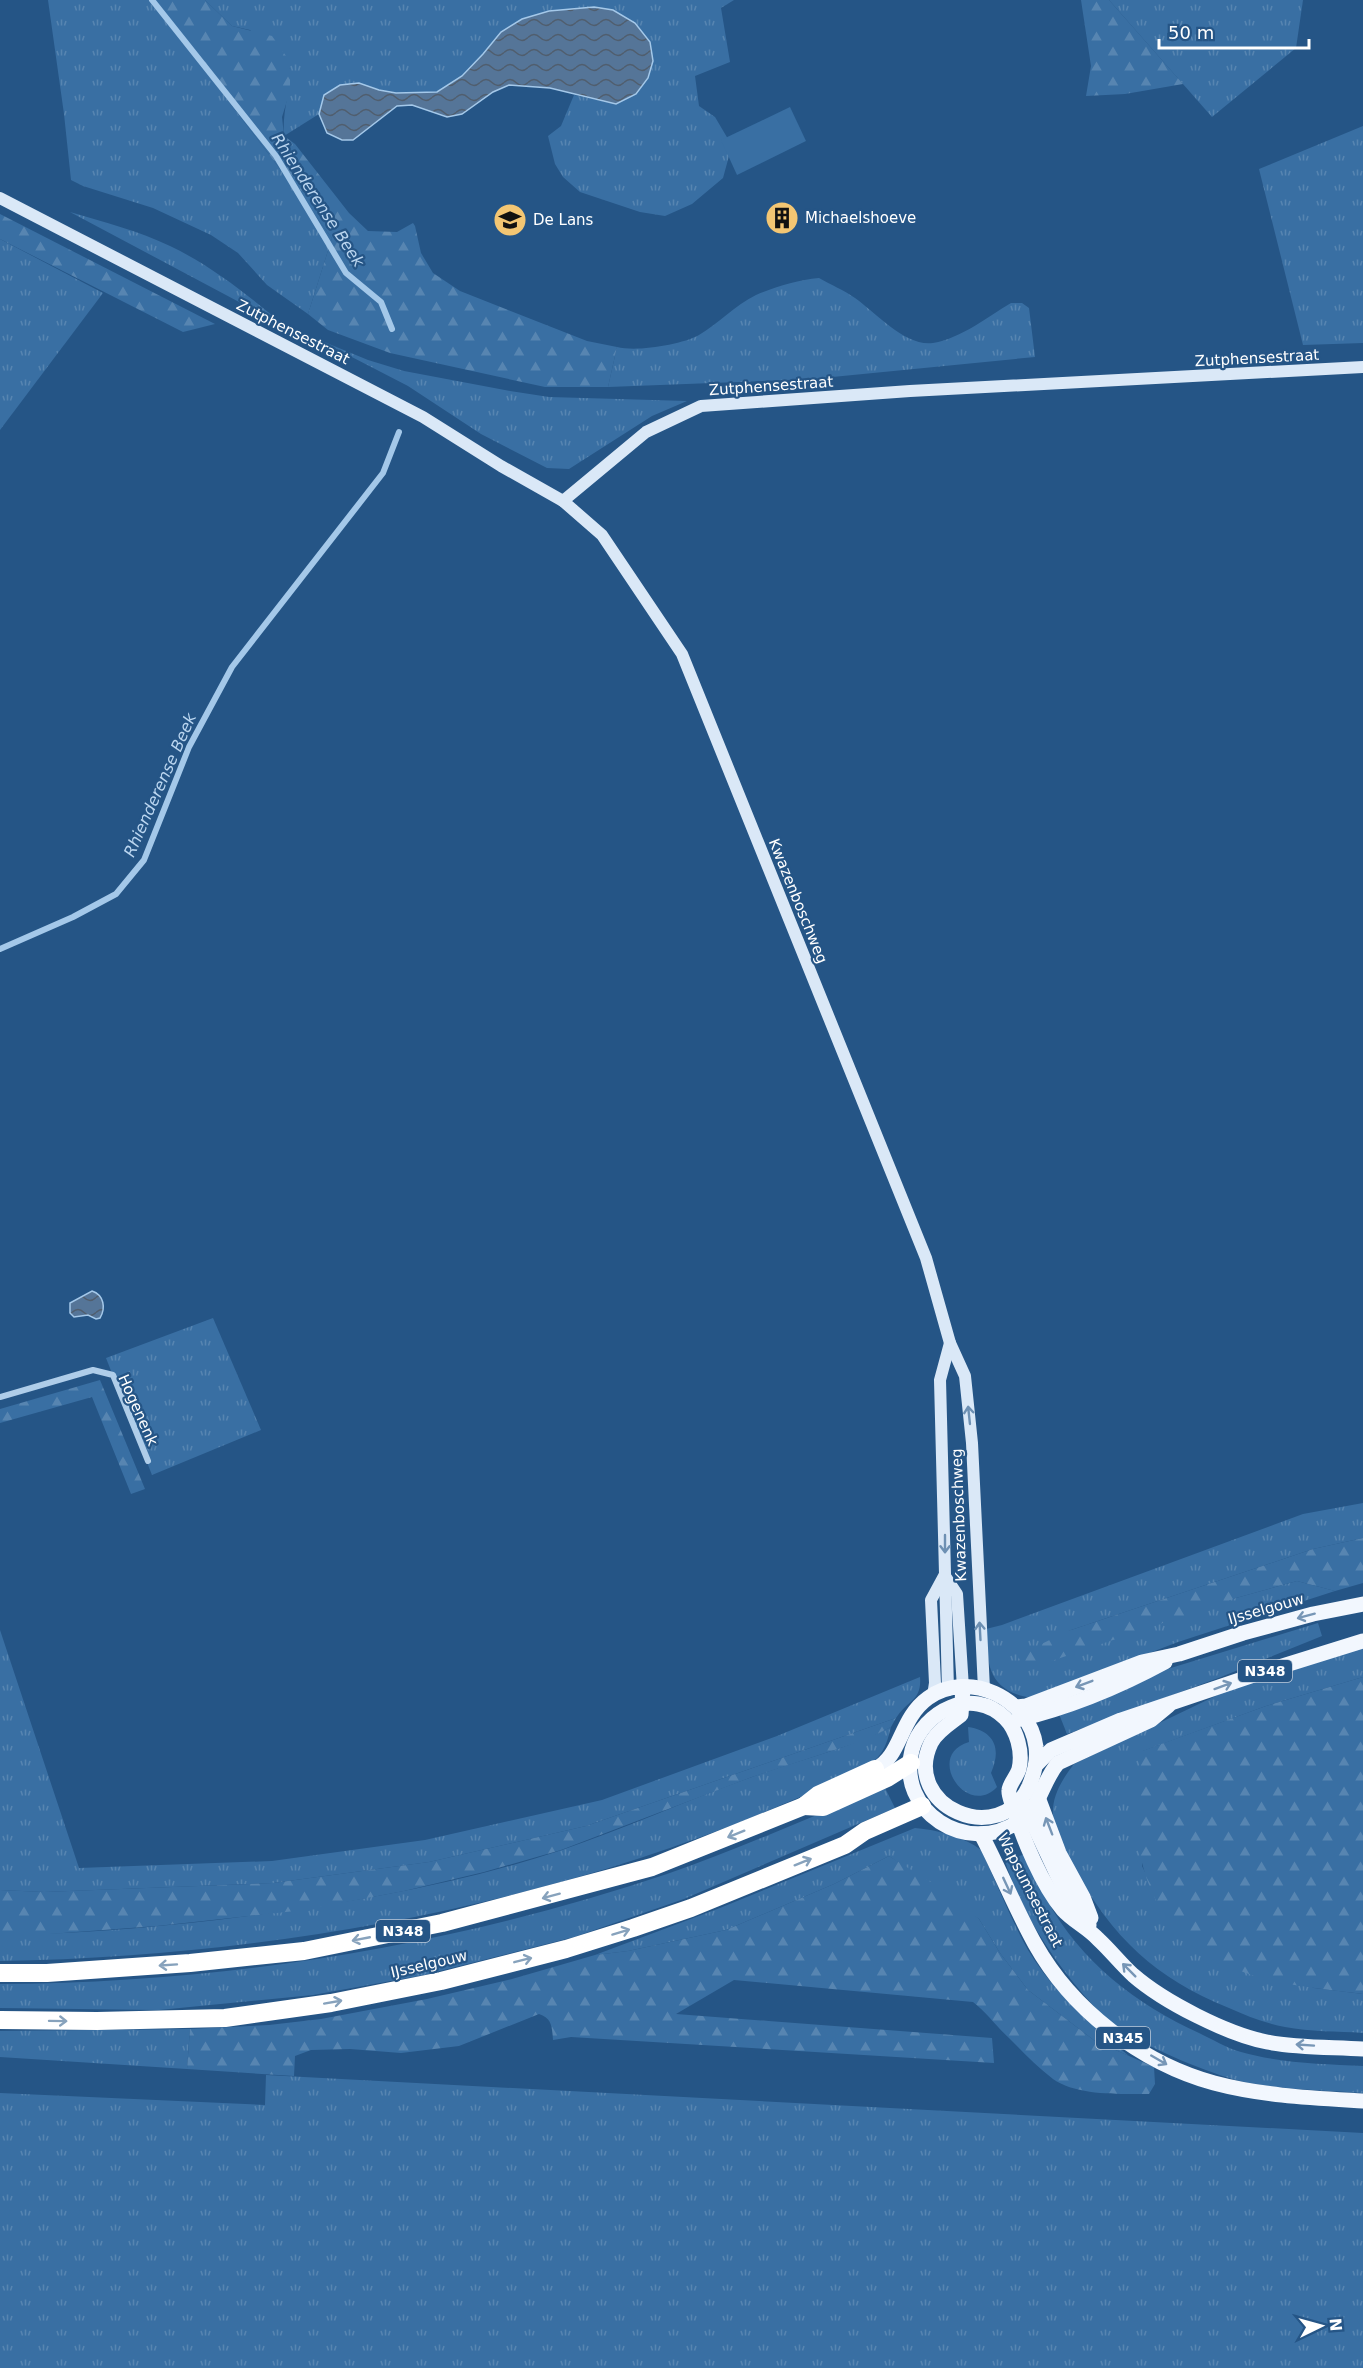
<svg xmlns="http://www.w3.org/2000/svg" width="1363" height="2368" viewBox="0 0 1363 2368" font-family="'DejaVu Sans',sans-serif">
<defs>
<pattern id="grass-tufts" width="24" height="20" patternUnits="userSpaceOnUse" patternTransform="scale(1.5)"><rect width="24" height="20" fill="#396fa3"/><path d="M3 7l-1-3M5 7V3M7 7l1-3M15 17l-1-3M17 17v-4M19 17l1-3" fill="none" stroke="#5785b1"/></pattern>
<pattern id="forest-firs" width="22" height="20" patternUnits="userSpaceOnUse" patternTransform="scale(1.5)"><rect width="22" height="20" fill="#396fa3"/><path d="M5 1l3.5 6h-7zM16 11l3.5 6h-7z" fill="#5785b1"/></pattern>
<pattern id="water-waves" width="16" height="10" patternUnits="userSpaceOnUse" patternTransform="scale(1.5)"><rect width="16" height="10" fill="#557598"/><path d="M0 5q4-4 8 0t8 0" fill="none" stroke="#505e6e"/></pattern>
</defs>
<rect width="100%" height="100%" fill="#255586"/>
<g fill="url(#grass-tufts)">
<path d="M 48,0 L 152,0 L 332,238 L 308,314 L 267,285 L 238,253 L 211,235 L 153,208 L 83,186 L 71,180 L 64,114 Z"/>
<path d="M 205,0 L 734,0 L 721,8 L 730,62 L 695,76 L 699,106 L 715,117 L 728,139 L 729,156 L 723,178 L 692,204 L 665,216 L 640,212 L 580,192 L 563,177 L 555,164 L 548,136 L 561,126 L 574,95 L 616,104 L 636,94 L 648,78 L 653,61 L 594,7 L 549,11 L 522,19 L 501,32 L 483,54 L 462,76 L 437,92 L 396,93 L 379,90 L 359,83 L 324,95 L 319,114 L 284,136 C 282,112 290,93 290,69 L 250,30 L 232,26 Z"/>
<path d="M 1109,0 L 1303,0 L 1296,48 L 1212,117 Z"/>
<path d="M 1363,126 L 1363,343 L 1303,345 L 1259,169 Z"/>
<path d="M 70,212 C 104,222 139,231 170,246 C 214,267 251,298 288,328 Z"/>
<path d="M 0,239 L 103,293 L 0,430 Z"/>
<path d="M 819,278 C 831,285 844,290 855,298 C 876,313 906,347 933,343 C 962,338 987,317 1011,303 L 1022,303 L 1029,308 L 1035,357 L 812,379 L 608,387 L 617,347 C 636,352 681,345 699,335 C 718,324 735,305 756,295 C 775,287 798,280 819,278 Z"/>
<path d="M 317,339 L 368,360 L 404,371 L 510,391 L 549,397 L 687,401 L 652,416 L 569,469 L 547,468 L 481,434 L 408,386 Z"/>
<path d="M 213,1318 L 261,1430 L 152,1475 L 106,1358 Z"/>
<path d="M 1363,1503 L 1363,1538 L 1313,1549 L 1068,1631 L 1236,1598 L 1297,1581 L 1335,1591 L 1178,1642 L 1032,1698 C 989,1691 987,1667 986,1629 L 1002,1625 L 1303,1514 Z"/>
<path d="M 1318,1623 L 1322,1636 L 1221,1677 L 1067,1734 L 1059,1714 L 1148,1675 Z"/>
<path d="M 0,1630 L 79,1868 L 272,1861 L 425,1840 L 602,1800 L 777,1736 L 920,1677 C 922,1701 907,1700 896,1718 L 586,1826 L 429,1862 L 273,1883 L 44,1892 L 0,1890 Z"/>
<path d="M 1363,1644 L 1363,1677 L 1266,1706 L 1143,1751 L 1142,1866 L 1168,1919 L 1314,1988 L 1363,1994 L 1363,2033 C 1338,2031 1310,2032 1285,2027 C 1267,2024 1247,2016 1229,2008 C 1155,1978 1113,1938 1074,1868 C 1050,1825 1042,1805 1074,1764 L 1226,1691 Z"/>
<path d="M 891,1727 C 888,1738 886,1748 878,1757 C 863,1774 796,1798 772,1809 C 536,1909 256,1957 0,1961 L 0,1934 C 72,1935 145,1928 217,1920 C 333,1906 450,1887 562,1850 C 626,1828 688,1800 752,1777 C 799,1760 847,1749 891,1727 Z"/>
<path d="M 968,1727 C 994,1731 1002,1748 991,1773 L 997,1787 C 967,1819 924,1755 969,1742 Z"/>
<path d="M 885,1788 L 895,1808 L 684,1899 L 574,1937 L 424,1975 L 313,1995 L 159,2010 L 0,2008 L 0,1984 C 225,1983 454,1946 667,1874 C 741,1849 812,1815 885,1788 Z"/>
<path d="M 915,1828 C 937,1830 963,1836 981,1850 C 997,1883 1010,1918 1028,1950 C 1053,1992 1092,2025 1129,2056 L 1095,2041 L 1028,1990 L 1000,1953 L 979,1919 L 889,1856 L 834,1884 L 726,1930 L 628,1951 L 595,1955 L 720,1908 Z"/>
<path d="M 1025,1854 C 1032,1869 1039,1885 1047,1900 C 1080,1961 1137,2005 1199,2033 C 1212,2039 1226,2048 1241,2052 C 1280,2063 1322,2064 1363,2066 L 1363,2093 C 1323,2090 1280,2090 1240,2081 C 1205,2072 1149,2048 1119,2029 C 1105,2020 1094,2006 1083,1994 C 1049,1954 1021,1911 1005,1861 Z"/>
<path d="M 190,2029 L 187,2069 L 0,2057 L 0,2031 Z"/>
<path d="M 266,2075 L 1363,2133 L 1363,2368 L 0,2368 L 0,2093 L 265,2105 Z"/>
</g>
<g fill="url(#forest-firs)">
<path d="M 152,0 L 205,0 L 232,26 L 272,36 L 286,56 L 290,69 L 290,91 L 282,117 L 284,136 L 295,144 L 349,213 L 368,231 L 397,232 L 413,223 L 415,226 L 421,253 L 433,273 L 460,291 L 587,341 L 617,347 L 608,387 L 545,387 L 390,353 L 328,330 L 308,314 L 332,238 Z"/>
<path d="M 1081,0 L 1109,0 L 1183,84 L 1125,94 L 1086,96 L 1091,66 Z"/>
<path d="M 0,214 L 215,324 L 183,332 L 0,239 Z"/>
<path d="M 100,1380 L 145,1489 L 131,1494 L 92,1397 L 0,1423 L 0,1409 Z"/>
<path d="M 1363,1538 L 1363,1583 L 1335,1591 L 1297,1581 L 1236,1598 L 1028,1669 L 1017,1656 L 1068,1631 L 1313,1549 Z"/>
<path d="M 1363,1677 L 1363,1994 C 1324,1989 1283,1986 1246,1973 C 1218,1963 1185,1943 1167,1919 C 1134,1871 1129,1806 1142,1751 L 1266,1706 Z"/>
<path d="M 896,1718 L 891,1727 L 865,1740 L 752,1777 L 561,1850 L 484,1872 L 404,1891 L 304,1910 L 157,1926 L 36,1935 L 0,1934 L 0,1890 L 44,1892 L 273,1883 L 429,1862 L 586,1826 Z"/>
<path d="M 889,1856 L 953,1896 L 979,1919 L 1000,1953 L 1028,1990 L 1095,2041 L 1154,2067 L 1155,2084 L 1149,2094 C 1121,2094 1077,2096 1053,2079 C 1037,2067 1023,2052 1009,2038 C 996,2026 987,2013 973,2002 L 734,1980 L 676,2014 L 992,2038 L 994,2063 L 571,2037 L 553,2040 C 552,2027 552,2018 539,2014 L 459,2046 L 401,2053 L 350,2049 L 311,2050 L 295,2056 L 294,2076 L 187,2069 L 190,2029 L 269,2025 L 321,2019 L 427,1999 L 512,1979 L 595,1955 L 628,1951 L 726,1930 L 834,1884 Z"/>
</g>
<path fill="#396fa3" d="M 790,107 L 806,141 L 737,175 L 721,140 Z"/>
<g fill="url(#water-waves)" stroke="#a4c8e9" stroke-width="1.5">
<path d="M 594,7 L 613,10 L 635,23 L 650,42 L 653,61 L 648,78 L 636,94 L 616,104 L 550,88 L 509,85 L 493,92 L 462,114 L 447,117 L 412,105 L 397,106 L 353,140 L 342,140 L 327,133 L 319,114 L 324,95 L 340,85 L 359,83 L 379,90 L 396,93 L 437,92 L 462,76 L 483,54 L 501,32 L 522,19 L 549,11 Z"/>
<path d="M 92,1291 C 104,1295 106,1308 100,1318 L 96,1319 L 88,1315 L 74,1317 L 70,1313 L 70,1303 Z"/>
</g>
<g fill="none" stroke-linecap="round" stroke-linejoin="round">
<g stroke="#a4c8e9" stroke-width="6">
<path d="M 152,0 L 276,156 L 346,273 L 381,302 L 392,329"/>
<path d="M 0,949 L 73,917 L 116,894 L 144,860 L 189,747 L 232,667 L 383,473 L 399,432"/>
</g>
<path stroke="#afcde9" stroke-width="6" d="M 0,1397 L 93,1370 L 113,1375 L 148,1461"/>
<g stroke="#dae8f7" stroke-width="12">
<path d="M 0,198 L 423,417 L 501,466 L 563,501 L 646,432 L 701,406 L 910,391 L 1363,367"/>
<path d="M 563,501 L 602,535 L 682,654 L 926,1258 L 950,1343 L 965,1376 L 972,1443 L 984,1689"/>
<path d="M 945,1576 L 957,1594 L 963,1688"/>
<path d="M 948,1690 L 940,1380 L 950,1343"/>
<path d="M 933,1696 L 935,1683 L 931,1600 L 944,1576"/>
</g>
<g stroke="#f2f7fe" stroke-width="15">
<path d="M 1168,1706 L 1151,1720 L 1058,1763 C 1041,1783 1042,1806 1018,1822 C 967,1856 896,1812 912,1750 C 923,1711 972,1686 1005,1718 C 1017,1730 1023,1752 1019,1769 C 1017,1776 1010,1783 1009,1790 C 1008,1794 1012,1803 1013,1807 C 1023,1839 1042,1885 1063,1910 C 1073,1921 1088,1928 1098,1939 C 1110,1950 1121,1964 1133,1975 C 1164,2002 1227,2034 1267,2042 C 1297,2048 1333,2047 1363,2049"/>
<path d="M 1017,1707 L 1026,1706 L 1142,1662 L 1179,1654 L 1243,1633 L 1313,1614 L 1363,1604"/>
<path d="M 1017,1720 C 1067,1708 1119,1687 1165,1662"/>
<path d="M 1036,1765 L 1051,1750 L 1121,1720 L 1257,1674 L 1363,1641"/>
<path d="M 875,1769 C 902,1756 899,1719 928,1698 C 968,1669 1030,1698 1036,1747 C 1038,1760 1034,1774 1029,1786 C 1000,1850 901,1806 931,1743 C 937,1731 951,1723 961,1715 L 963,1688"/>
<path d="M 1039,1800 L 1059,1853 L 1083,1897 L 1091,1918"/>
<path d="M 1025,1806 L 1063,1887 L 1089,1925"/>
<path d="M 981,1834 C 1000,1870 1015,1908 1035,1944 C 1072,2010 1141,2063 1214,2083 C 1263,2096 1313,2098 1363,2101"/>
</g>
<g stroke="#fff" stroke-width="18">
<path d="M 804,1806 L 823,1807 L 887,1778 L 911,1763"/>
<path d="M 0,1973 L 47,1973 L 190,1963 L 304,1951 L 442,1923 L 652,1867 L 804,1806 L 818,1795 L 875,1769"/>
<path d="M 0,2020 L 97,2021 L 225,2018 L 331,2003 L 441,1981 L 566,1949 L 633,1928 L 691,1908 L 845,1845 L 865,1831 L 922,1806"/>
</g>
</g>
<defs><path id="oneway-shaft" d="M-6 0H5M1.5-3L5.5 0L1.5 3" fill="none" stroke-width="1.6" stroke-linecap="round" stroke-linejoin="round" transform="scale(1.5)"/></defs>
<g stroke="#6d90b3">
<use href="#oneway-shaft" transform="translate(969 1415) rotate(-96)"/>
<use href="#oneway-shaft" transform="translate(945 1544) rotate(90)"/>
<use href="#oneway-shaft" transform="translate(980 1631) rotate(-93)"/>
</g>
<g stroke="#7796b6">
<use href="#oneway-shaft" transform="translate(1306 1616) rotate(165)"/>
<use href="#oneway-shaft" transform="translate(1084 1684) rotate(159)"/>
<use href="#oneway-shaft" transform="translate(1223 1686) rotate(-20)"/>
<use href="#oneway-shaft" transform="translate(1049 1826) rotate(-111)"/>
<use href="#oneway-shaft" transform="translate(1007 1886) rotate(65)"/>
<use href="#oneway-shaft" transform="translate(1129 1970) rotate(-135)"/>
<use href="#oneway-shaft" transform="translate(1305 2045) rotate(-176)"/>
<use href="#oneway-shaft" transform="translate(1159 2060) rotate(30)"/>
</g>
<g stroke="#87a2bc">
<use href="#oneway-shaft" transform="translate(736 1834) rotate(158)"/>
<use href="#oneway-shaft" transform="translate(803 1862) rotate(-22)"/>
<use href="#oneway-shaft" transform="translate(551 1896) rotate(165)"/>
<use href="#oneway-shaft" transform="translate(621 1932) rotate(-17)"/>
<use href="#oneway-shaft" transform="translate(361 1939) rotate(169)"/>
<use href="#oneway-shaft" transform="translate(523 1960) rotate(-14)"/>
<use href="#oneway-shaft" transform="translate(168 1965) rotate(176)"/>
<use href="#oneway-shaft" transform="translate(333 2002) rotate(-10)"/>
<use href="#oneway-shaft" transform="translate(58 2021) rotate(1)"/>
</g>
<defs>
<symbol id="building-disc" viewBox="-11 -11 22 22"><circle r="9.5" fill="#f3c673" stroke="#255586"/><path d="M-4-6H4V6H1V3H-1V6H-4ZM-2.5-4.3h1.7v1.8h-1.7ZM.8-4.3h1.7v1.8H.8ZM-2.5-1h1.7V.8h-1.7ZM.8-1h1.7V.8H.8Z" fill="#111"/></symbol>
<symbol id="school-disc" viewBox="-11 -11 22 22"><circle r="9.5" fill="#f3c673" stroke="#255586"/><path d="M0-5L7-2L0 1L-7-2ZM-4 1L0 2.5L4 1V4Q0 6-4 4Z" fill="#111"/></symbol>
</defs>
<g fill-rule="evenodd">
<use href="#building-disc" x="763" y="199" width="38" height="38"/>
<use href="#school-disc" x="491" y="201" width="38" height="38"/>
</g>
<g text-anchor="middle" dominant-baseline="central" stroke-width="4.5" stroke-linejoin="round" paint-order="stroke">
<g fill="#255586" stroke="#beccdb" stroke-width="1.5">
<rect x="1238" y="1660" width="54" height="22" rx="4.5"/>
<rect x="376" y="1920" width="54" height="22" rx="4.5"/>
<rect x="1096" y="2027" width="54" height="22" rx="4.5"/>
</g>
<g font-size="14" font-weight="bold" fill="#fff">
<text x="1265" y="1671">N348</text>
<text x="403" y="1931">N348</text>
<text x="1123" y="2038">N345</text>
</g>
<g font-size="15" fill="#fff" stroke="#255586" text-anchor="start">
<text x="805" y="218">Michaelshoeve</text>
<text x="533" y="220">De Lans</text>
</g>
<g font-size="15" fill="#fff" stroke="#255586">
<text transform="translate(293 332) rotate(27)">Zutphensestraat</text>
<text transform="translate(1257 358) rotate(-3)">Zutphensestraat</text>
<text transform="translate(771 386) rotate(-4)">Zutphensestraat</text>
<text transform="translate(798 901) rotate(68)">Kwazenboschweg</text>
<text transform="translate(138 1410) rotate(66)">Hogenenk</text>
<text transform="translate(959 1515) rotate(-92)">Kwazenboschweg</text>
<text transform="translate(1266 1609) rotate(-16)">IJsselgouw</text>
<text transform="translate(1030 1890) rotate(63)">Wapsumsestraat</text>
<text transform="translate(429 1964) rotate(-13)">IJsselgouw</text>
</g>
<g font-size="16" font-style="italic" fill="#bbd6f0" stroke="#255586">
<text transform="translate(318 200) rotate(57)">Rhienderense Beek</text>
<text transform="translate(160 785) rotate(-66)">Rhienderense Beek</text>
</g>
</g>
<g transform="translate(1321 2326) rotate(85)" stroke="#255586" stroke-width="4.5" paint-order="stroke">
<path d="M0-4.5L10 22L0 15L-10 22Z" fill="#ffffff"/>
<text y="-9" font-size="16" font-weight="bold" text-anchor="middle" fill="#ffffff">N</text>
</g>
<path d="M1159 39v9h150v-9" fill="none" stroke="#ffffff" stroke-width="3"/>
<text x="1168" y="39" font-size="18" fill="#ffffff" stroke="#255586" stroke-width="4.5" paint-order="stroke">50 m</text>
</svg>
